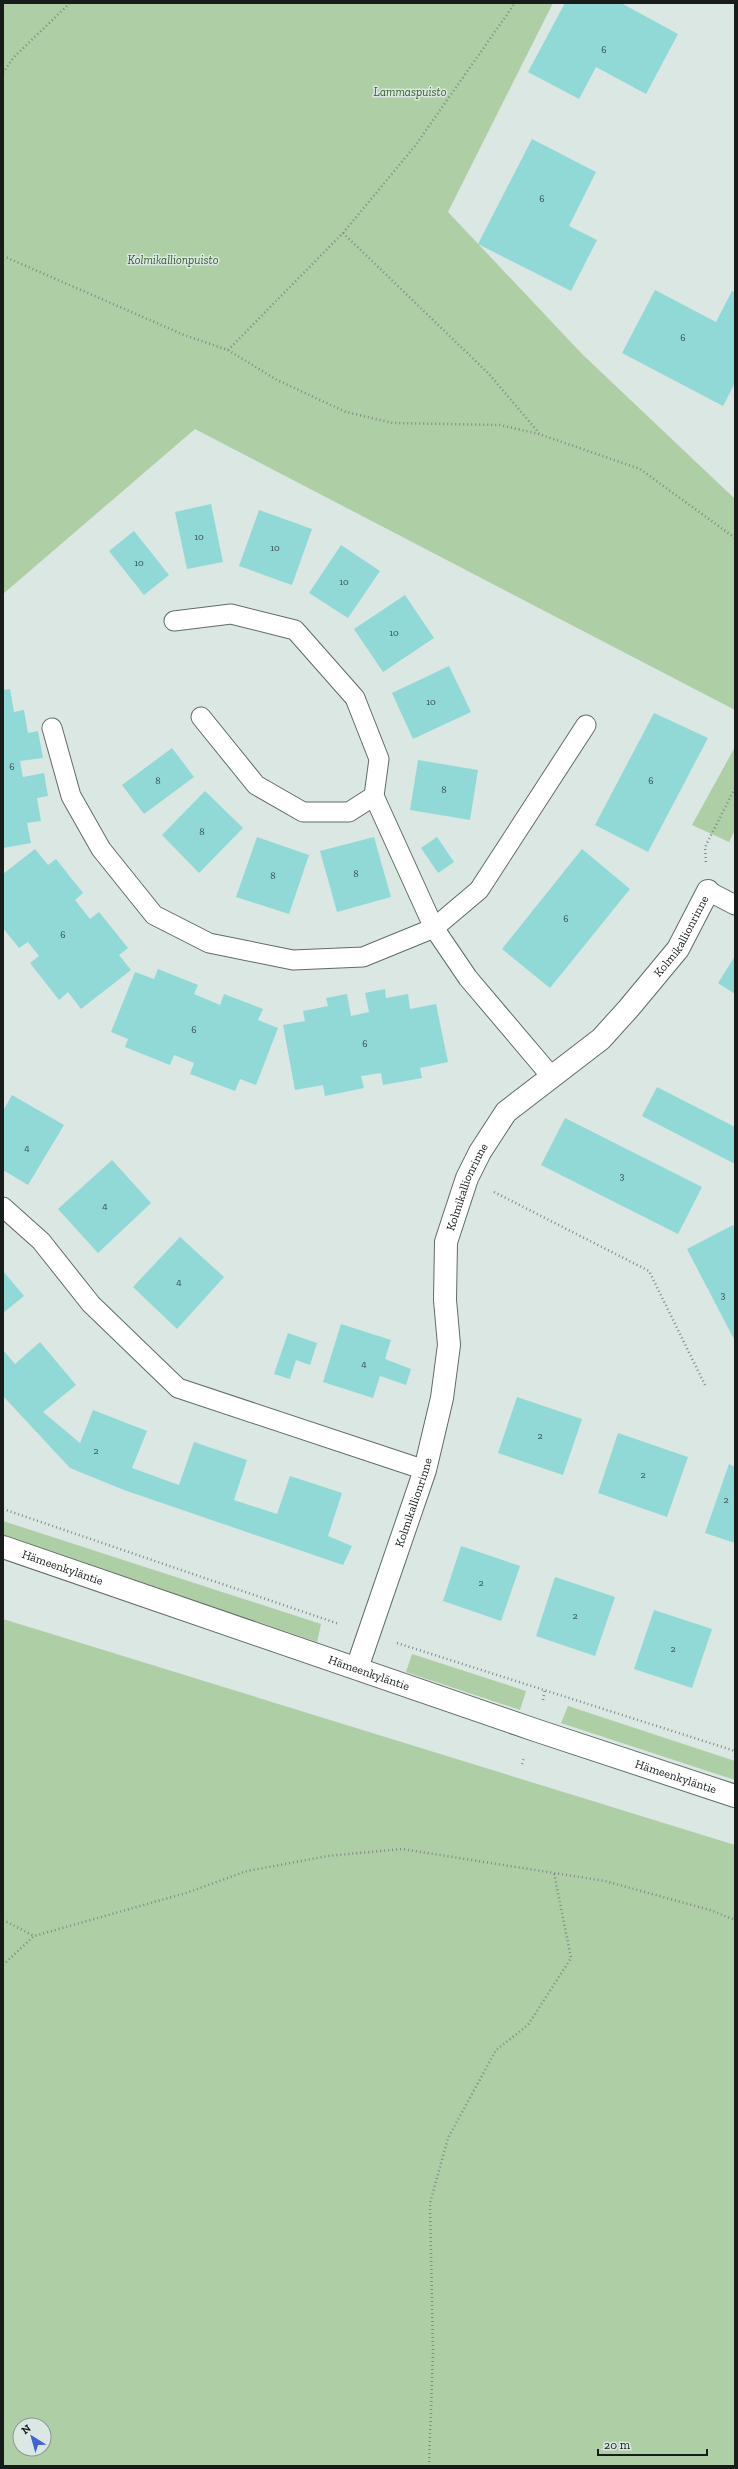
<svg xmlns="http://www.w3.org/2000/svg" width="738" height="2469" viewBox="0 0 738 2469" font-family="'Zilla Slab',serif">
<rect width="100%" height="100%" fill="#dae7e3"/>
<g fill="#aecea5" fill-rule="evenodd">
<path d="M 3,3 L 553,3 L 448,212 L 582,354 L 735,499 L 735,710 L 195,429 L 3,594 Z"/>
<path d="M 735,747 L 735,830 L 729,842 L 692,825 Z"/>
<path d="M 3,1521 L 321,1624 L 317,1642 L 3,1536 Z"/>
<path d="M 3,1619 L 735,1845 L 735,2466 L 3,2466 ZM 20,2425 L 44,2425 L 44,2449 L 20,2449 Z"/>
<path d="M 412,1654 L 526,1691 L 520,1710 L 406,1672 Z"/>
<path d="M 568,1706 L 735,1761 L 735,1780 L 561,1723 Z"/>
</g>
<g fill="#91d9d7">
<path d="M 565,3 L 621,3 L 678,34 L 646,94 L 596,67 L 579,99 L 528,72 Z"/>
<path d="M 532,139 L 596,172 L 569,226 L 597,240 L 571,291 L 478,244 Z"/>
<path d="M 655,290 L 716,322 L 732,291 L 735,292 L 735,383 L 723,406 L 622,353 Z"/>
<path d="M 211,504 L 223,562 L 187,569 L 175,512 Z"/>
<path d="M 259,510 L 312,529 L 292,585 L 239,566 Z"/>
<path d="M 134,531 L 169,575 L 144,595 L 109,551 Z"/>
<path d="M 341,545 L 380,571 L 348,618 L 309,593 Z"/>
<path d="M 405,595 L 434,638 L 383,672 L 354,629 Z"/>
<path d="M 449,666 L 471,712 L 413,739 L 392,693 Z"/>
<path d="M 10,689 L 14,712 L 24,710 L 28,733 L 38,731 L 43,758 L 20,761 L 23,777 L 44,773 L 48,796 L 37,798 L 41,821 L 27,823 L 31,843 L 3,848 L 3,690 Z"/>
<path d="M 654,713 L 708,738 L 648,852 L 595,825 Z"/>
<path d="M 172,748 L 194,777 L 144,814 L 122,785 Z"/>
<path d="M 418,760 L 478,770 L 470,820 L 410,810 Z"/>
<path d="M 205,791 L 243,828 L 199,873 L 162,835 Z"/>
<path d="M 257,837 L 309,855 L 289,914 L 236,897 Z"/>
<path d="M 374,837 L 391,897 L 337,912 L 320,851 Z"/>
<path d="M 437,837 L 454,862 L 438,873 L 421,848 Z"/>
<path d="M 35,849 L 48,865 L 56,859 L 83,893 L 75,900 L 90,919 L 99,912 L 128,948 L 119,955 L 131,970 L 81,1009 L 68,992 L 59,1000 L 30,963 L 39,956 L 28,942 L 19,948 L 3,928 L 3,874 Z"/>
<path d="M 582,849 L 630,889 L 550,988 L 502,949 Z"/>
<path d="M 735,956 L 735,994 L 718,983 Z"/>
<path d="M 158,969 L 198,985 L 194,994 L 220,1005 L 224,994 L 263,1009 L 258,1020 L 278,1028 L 256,1085 L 240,1079 L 235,1091 L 190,1074 L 194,1063 L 174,1055 L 170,1065 L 125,1047 L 128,1039 L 111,1032 L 135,972 L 154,979 Z"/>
<path d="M 385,989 L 386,998 L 408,994 L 410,1009 L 436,1004 L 448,1062 L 420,1068 L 422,1078 L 383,1085 L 381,1073 L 361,1076 L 364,1088 L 325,1096 L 323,1085 L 295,1090 L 283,1025 L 305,1021 L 303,1011 L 328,1006 L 326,998 L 347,994 L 351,1016 L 369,1012 L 365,993 Z"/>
<path d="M 657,1087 L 735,1127 L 735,1164 L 642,1116 Z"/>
<path d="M 12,1095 L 64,1125 L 28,1185 L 3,1170 L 3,1111 Z"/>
<path d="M 565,1118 L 702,1187 L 678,1234 L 541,1165 Z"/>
<path d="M 112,1160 L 151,1203 L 98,1253 L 58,1209 Z"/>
<path d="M 733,1225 L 735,1230 L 735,1341 L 687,1249 Z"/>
<path d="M 180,1237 L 224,1277 L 177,1329 L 133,1287 Z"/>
<path d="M 3,1271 L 24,1296 L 3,1313 Z"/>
<path d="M 341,1324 L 391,1340 L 385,1359 L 411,1369 L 406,1385 L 380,1376 L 373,1398 L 323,1382 Z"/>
<path d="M 288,1333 L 317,1343 L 310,1365 L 296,1360 L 290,1379 L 274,1374 Z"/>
<path d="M 40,1342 L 76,1385 L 43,1412 L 80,1443 L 93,1410 L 147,1431 L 132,1468 L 179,1485 L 194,1442 L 247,1460 L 234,1500 L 277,1514 L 290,1476 L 342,1493 L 328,1536 L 352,1546 L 343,1565 L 124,1490 L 70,1468 L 3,1396 L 3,1350 L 15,1364 Z"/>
<path d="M 517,1397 L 582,1419 L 563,1475 L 498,1453 Z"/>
<path d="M 618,1433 L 688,1457 L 667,1517 L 598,1493 Z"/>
<path d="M 729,1464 L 735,1467 L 735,1543 L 705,1533 Z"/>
<path d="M 461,1546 L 520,1566 L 501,1621 L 443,1601 Z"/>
<path d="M 555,1577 L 615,1597 L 595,1656 L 536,1636 Z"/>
<path d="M 654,1610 L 712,1629 L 692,1688 L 634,1669 Z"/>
</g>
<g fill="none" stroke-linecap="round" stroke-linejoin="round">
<defs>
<g id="service">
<path d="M 174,621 L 231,614 L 295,630 L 355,698 L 379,759 L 374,796 L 434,928 L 468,978 L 551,1076"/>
<path d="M 201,717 L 256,785 L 303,812 L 349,812 L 374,796"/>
<path d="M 52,728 L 71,796 L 101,849 L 154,915 L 209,943 L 293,960 L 363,957 L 434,928 L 479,890 L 586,725"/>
<path d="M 708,891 L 735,905"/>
<path d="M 3,1207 L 41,1241 L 91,1304 L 178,1388 L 425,1470"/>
</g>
<g id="minor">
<path id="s1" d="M 3,1547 L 535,1730 L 735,1796"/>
<path id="s2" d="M 357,1668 L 425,1470 L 442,1398 L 449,1345 L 445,1300 L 446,1242 L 467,1178 L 480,1152 L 506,1112 L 601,1039 L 629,1008 L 678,949 L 708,891"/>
</g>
</defs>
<use href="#service" stroke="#616c68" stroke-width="21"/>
<use href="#minor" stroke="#616c68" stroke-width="24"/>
<g stroke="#808a87" stroke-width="2.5" stroke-dasharray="1 3" stroke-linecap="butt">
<path d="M 3,73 L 13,58 L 70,3"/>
<path d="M 343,233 L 489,374 L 539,433"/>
<path d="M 3,256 L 184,335 L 228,350 L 343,233 L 415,146 L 515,3"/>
<path d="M 228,350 L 277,380 L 346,412 L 393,423 L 500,425 L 539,434 L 640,469 L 735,538"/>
<path d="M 706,862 L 705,847 L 735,788"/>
<path d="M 494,1192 L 649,1271 L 705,1385"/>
<path d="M 3,1509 L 339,1624"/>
<path d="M 397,1643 L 735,1751"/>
<path d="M 543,1700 L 545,1689"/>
<path d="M 522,1764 L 524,1758"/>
<path d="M 3,1920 L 34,1936"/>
<path d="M 3,1965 L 34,1936 L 186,1893 L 247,1871 L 328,1856 L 402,1849 L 605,1881 L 710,1910 L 735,1920"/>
<path d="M 429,2466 L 433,2352 L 430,2203 L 448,2138 L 496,2050 L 528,2025 L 571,1958 L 554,1873"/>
</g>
<use href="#service" stroke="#fff" stroke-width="19"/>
<use href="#minor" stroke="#fff" stroke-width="22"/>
</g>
<g text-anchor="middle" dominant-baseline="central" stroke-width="3" stroke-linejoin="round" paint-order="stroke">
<g font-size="10" fill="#364c4b">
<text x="604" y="50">6</text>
<text x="542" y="199">6</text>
<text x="683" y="338">6</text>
<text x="199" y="537">10</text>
<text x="275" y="548">10</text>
<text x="139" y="563">10</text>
<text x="344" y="582">10</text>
<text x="394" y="633">10</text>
<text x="431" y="702">10</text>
<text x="12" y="767">6</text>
<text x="158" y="781">8</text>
<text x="651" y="781">6</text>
<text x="444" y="790">8</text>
<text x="202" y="832">8</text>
<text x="356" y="874">8</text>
<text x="273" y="876">8</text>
<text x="566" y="919">6</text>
<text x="63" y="935">6</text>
<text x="194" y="1030">6</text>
<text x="365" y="1044">6</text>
<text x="27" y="1148">4</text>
<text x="622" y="1176">3</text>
<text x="105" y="1206">4</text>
<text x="179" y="1282">4</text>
<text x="723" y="1295">3</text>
<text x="364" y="1364">4</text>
<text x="540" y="1436">2</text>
<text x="96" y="1451">2</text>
<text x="643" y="1475">2</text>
<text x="726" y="1500">2</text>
<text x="481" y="1583">2</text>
<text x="575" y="1616">2</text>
<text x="673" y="1649">2</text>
</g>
<g font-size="12" font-style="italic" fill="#325f24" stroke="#dae7e3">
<text x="410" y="92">Lammaspuisto</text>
<text x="173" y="260">Kolmikallionpuisto</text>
</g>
<g font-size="12" fill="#181d1c" stroke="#dae7e3">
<text stroke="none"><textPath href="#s2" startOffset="835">Kolmikallionrinne</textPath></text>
<text stroke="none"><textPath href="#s2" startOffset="499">Kolmikallionrinne</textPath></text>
<text stroke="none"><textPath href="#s2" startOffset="175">Kolmikallionrinne</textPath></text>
<text stroke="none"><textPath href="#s1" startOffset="63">Hämeenkyläntie</textPath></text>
<text stroke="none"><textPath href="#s1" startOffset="387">Hämeenkyläntie</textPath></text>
<text stroke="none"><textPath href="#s1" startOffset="711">Hämeenkyläntie</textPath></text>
</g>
</g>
<rect width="738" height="2469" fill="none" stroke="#181d1c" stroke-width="8"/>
<g transform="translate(32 2437) rotate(323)"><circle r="19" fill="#dae7e3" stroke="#8c9693"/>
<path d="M0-3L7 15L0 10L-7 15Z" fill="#3e63d5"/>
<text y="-6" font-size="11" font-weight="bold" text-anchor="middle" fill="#181d1c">N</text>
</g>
<path d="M598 2449v6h109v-6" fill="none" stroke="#181d1c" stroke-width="2"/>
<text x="604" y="2449" font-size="12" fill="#181d1c" stroke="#dae7e3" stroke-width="3" paint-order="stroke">20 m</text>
</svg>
